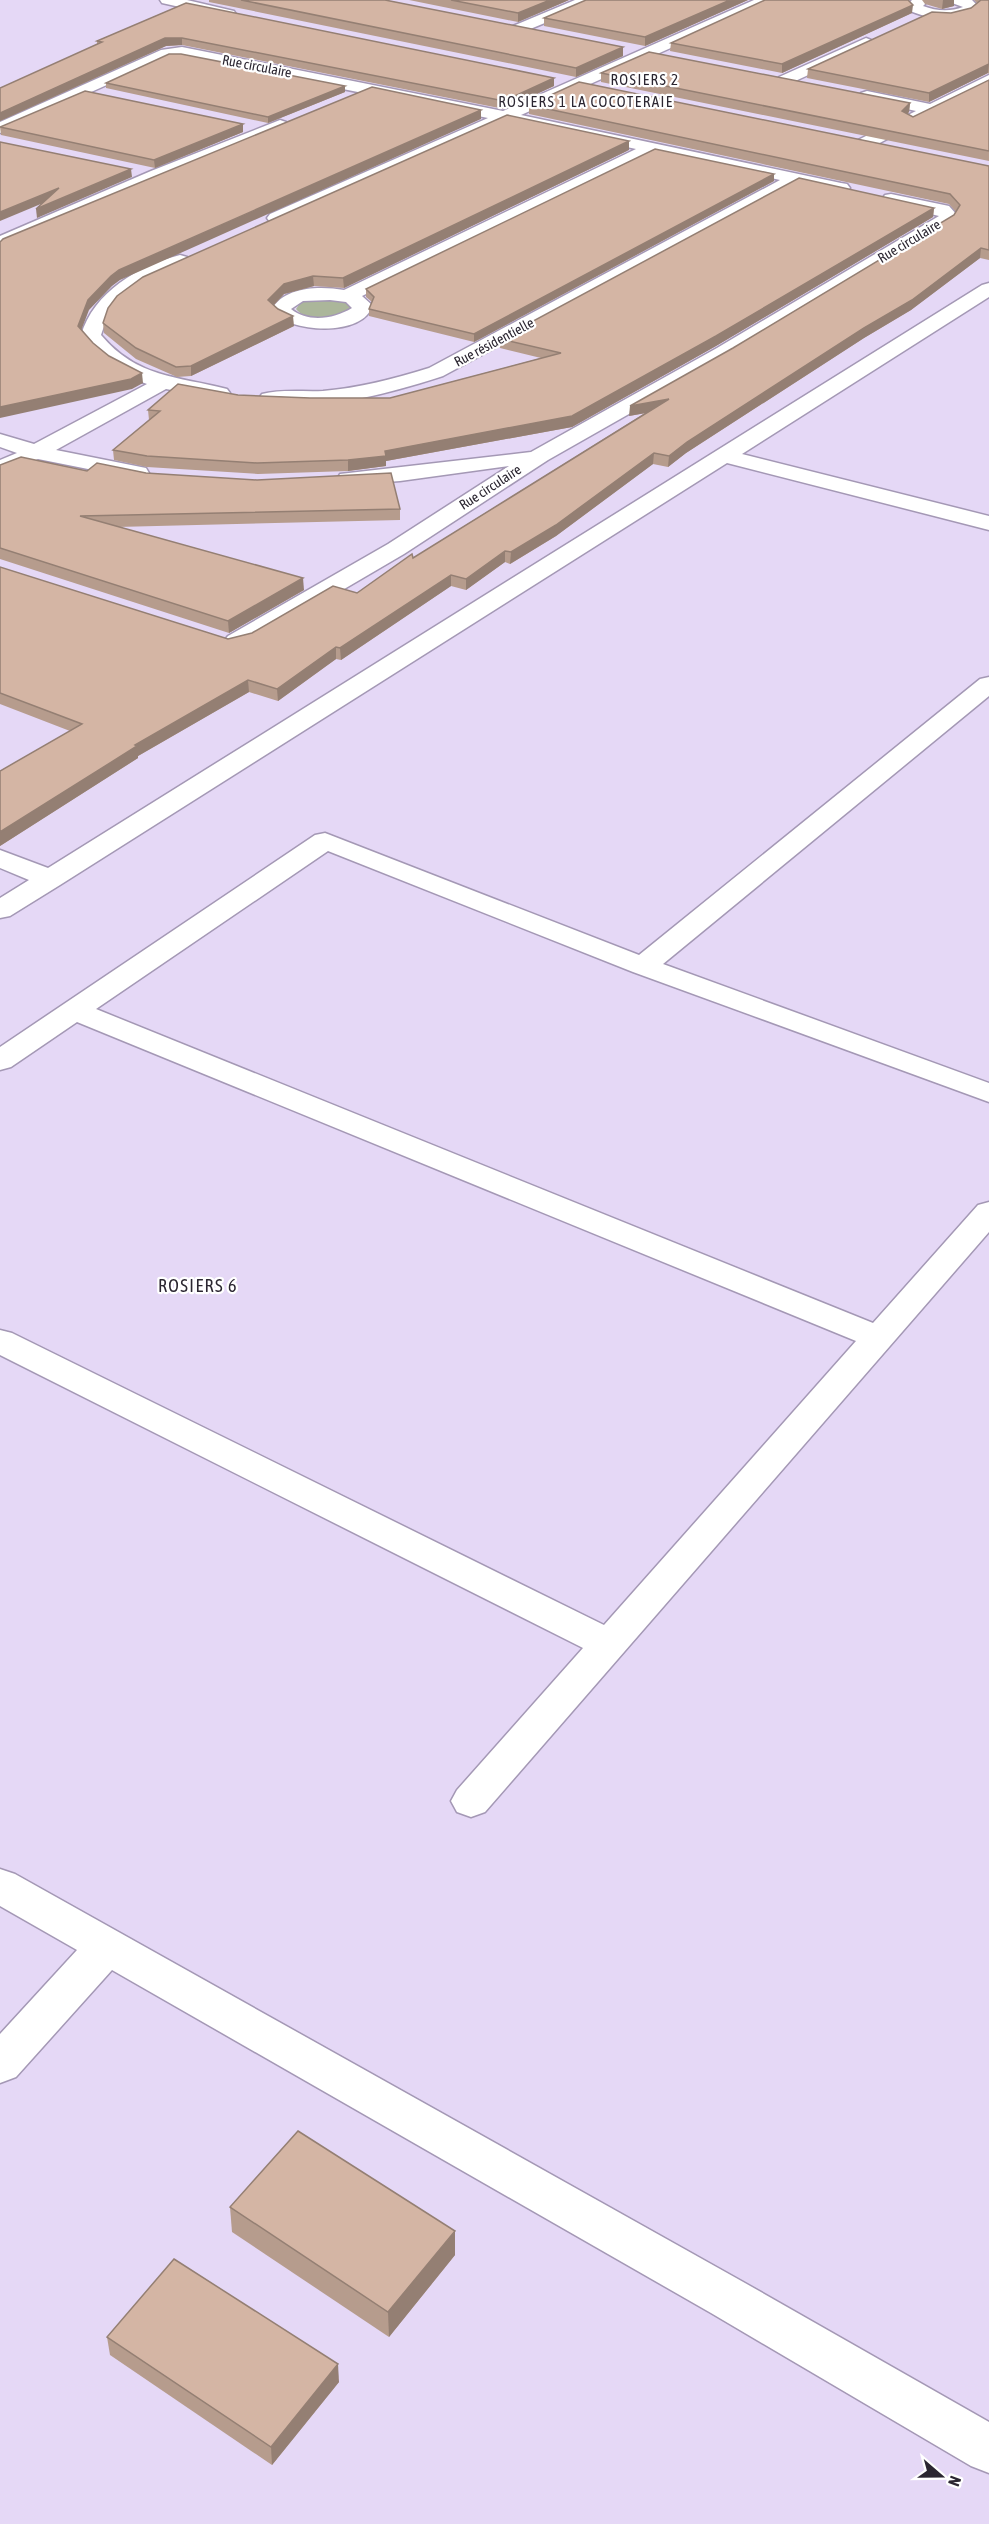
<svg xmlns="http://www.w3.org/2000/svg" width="989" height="2524" viewBox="0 0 989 2524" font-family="'Asap Condensed',sans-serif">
<rect width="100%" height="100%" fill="#e5d8f6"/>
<path fill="#abb69a" d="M 320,298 L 347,302 L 351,306 L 351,309 C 337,319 307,323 296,309 L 301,302 Z"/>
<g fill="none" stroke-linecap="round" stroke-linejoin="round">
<defs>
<g id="street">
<path d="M 160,0 L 187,0 L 234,11 L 236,14 L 229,18 L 162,3 Z"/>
<path d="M 575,0 L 595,0 L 593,3 L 523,32 L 513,32 L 510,29 L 513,26 Z"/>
<path d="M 754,0 L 773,0 L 771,3 L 521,115 L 841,183 L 847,184 L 850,188 L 847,192 L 841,193 L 799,184 L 443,376 C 394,392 312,415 262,402 L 259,398 L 262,394 C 281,389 303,392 323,391 C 359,388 394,379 429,368 L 780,180 L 655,153 L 362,296 L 372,305 C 366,337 288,334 271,310 C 285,286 320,286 344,290 L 636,149 L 507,121 L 276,223 L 270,222 L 267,218 L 270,214 L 488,118 L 182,57 L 169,57 L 0,133 L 0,122 L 161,50 L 182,47 L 503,111 ZM 330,300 L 346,302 L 352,308 C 334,319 308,323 291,309 L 303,301 Z"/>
<path d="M 912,0 L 929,0 L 923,6 C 936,11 950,12 963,7 L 952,3 L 950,0 L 972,0 L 979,7 C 963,26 930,19 910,11 L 907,5 Z"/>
<path d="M 866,38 L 871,40 L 874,43 L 871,46 L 791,83 L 785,85 L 777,80 L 779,77 Z"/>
<path d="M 989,75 L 989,86 L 870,148 L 864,149 L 856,144 L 858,140 L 916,111 L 861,99 L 859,96 L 861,93 L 867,91 L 930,104 Z"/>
<path d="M 280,120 L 286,122 L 288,125 L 286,128 L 0,248 L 0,236 L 151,171 Z"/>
<path d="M 891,194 L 949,206 L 957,215 L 952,223 L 731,356 L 548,460 L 404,554 L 252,643 L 236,648 L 228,646 L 224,641 L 228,636 L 388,544 L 509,466 L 400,481 L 348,485 L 340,484 L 337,479 L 340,474 L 531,452 L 717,348 L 939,216 L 885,203 L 882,199 L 885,195 Z"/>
<path d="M 180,255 L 187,257 L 189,261 L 187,265 C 151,281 113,294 101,335 C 137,378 177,376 227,389 L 230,393 L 227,397 L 220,399 L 166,389 L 56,450 L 146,468 L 149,473 L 146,478 L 138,479 L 38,459 L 0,474 L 0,460 L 17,453 L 0,447 L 0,434 L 34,444 L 147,384 C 119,375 97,359 81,335 C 94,292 138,266 180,255 Z"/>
<path d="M 989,283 L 989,297 L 742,454 L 989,516 L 989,530 L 727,463 L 60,885 L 10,916 L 0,918 L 0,898 L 29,880 L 0,868 L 0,850 L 48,868 L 982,285 Z"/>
<path d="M 989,677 L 989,696 L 663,964 L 989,1083 L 989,1102 L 633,972 L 328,851 L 96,1009 L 873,1323 L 978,1205 L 989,1202 L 989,1232 L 485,1812 L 471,1817 L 457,1812 L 451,1801 L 457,1790 L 583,1648 L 0,1355 L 0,1330 L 12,1333 L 604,1625 L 856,1341 L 77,1022 L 11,1067 L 0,1070 L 0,1047 L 315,835 L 325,833 L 639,955 L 980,679 Z"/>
<path d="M 0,1869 L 15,1874 L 745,2283 L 989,2422 L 989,2473 L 971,2466 L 711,2313 L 112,1970 L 16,2077 L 0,2083 L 0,2034 L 77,1950 L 0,1906 Z"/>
</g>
</defs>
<use href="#street" stroke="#a498b5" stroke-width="3"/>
<use href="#street" fill="#fff" fill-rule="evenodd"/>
</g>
<g fill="#b69c8d">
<path d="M 209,0 L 385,0 L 623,56 L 576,77 L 209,2 Z"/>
<path d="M 409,0 L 569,0 L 518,22 Z"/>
<path d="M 586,0 L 748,0 L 645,46 L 544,26 L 544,18 Z"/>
<path d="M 922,0 L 954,0 L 954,6 L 942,9 L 925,4 Z"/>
<path d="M 974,0 L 989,0 L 989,74 L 988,73 L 929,102 L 807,78 L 808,69 L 951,13 L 971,8 L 977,3 Z"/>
<path d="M 186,3 L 554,86 L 504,109 L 182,45 L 166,46 L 0,121 L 0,88 L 97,45 L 97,41 Z"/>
<path d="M 912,13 L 782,73 L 670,51 L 671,43 Z"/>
<path d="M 601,73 L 910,103 L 909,112 L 907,114 L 913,117 L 989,80 L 989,161 L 601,82 Z"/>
<path d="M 106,83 L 345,86 L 345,92 L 268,123 L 106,88 Z"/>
<path d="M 529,105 L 989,166 L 989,260 L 980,258 L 911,310 L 864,338 L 686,453 L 668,467 L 653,464 L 556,536 L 510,564 L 505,562 L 466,590 L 451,586 L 341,660 L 336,659 L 278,701 L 249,692 L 138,756 L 138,758 L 0,846 L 0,771 L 70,731 L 0,704 L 0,567 L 228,639 L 252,633 L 357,593 L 645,413 L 629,416 L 733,348 L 954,215 L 956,212 L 949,204 L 529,114 Z"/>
<path d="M 0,127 L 243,132 L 155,168 L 1,135 Z"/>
<path d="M 629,150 L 344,288 L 314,286 L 284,294 L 274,305 L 294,326 L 191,376 L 177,377 L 136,359 L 104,333 L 103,323 Z"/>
<path d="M 774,174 L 774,181 L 474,342 L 369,316 L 369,309 L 372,302 L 366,297 L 366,289 Z"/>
<path d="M 934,208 L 933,217 L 716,346 L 572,427 L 386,461 L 386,466 L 348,471 L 258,474 L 147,467 L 114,460 L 113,450 L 149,420 L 148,410 L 238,395 L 310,398 L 390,398 L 541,358 L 500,348 L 500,339 Z"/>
<path d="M 0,465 L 87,471 L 146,473 L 400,509 L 400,520 L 117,527 L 304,590 L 229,633 L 0,559 Z"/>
<path d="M 230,2207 L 455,2255 L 389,2337 L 232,2232 Z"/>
<path d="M 107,2337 L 339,2382 L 272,2465 L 110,2355 Z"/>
</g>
<g fill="#947f73">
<path d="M 550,0 L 569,0 L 518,22 L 518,13 Z"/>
<path d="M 730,0 L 748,0 L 645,46 L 645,37 Z"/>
<path d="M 943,0 L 954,0 L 954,6 L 942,9 Z"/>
<path d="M 913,5 L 912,13 L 782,73 L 782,64 Z"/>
<path d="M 165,38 L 182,38 L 182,45 L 166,46 L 0,121 L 0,113 Z"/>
<path d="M 623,47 L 623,56 L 576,77 L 576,68 Z"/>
<path d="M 989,64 L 988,73 L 929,102 L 929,93 Z"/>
<path d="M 554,78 L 554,86 L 504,109 L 504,101 Z"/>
<path d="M 345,86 L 345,92 L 268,123 L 268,117 Z"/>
<path d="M 910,103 L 909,112 L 901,120 L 902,111 Z"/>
<path d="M 481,110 L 481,119 L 120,280 L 112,286 L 89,310 L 79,336 L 78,326 L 88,300 L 111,276 L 119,270 Z"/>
<path d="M 243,124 L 243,132 L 155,168 L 154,160 Z"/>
<path d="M 629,141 L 629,150 L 344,288 L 343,278 Z"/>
<path d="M 131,169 L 132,177 L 37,218 L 36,209 Z"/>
<path d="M 774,174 L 774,181 L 474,342 L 474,334 Z"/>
<path d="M 59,188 L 60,196 L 0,221 L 0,212 Z"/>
<path d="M 934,208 L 933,217 L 716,346 L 572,427 L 386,461 L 386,466 L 348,471 L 348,460 L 385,451 Z"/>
<path d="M 981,248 L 980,258 L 911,310 L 864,338 L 686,453 L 668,467 L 669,456 L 687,442 Z"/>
<path d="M 313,276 L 314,286 L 284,294 L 269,310 L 268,300 L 284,284 Z"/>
<path d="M 293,316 L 294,326 L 191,376 L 191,366 Z"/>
<path d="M 142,373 L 143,383 L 132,389 L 0,418 L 0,407 Z"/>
<path d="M 669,399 L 669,409 L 629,416 L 630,406 Z"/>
<path d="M 654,453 L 653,464 L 556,536 L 510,564 L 511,552 Z"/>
<path d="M 505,551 L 505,562 L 466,590 L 466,579 Z"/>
<path d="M 451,575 L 451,586 L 341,660 L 340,648 Z"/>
<path d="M 303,578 L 304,590 L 229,633 L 228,621 Z"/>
<path d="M 336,647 L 336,659 L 278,701 L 277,689 Z"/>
<path d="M 248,680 L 249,692 L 138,756 L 138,758 L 0,846 L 0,832 L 135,745 Z"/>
<path d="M 455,2231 L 455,2255 L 389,2337 L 388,2312 Z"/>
<path d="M 338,2364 L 339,2382 L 272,2465 L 271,2447 Z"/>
</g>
<g fill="#d4b5a4" stroke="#947f73" stroke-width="1.5">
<path d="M 241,0 L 385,0 L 623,47 L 576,68 Z"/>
<path d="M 451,0 L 550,0 L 518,13 Z"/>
<path d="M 586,0 L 730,0 L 645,37 L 544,18 Z"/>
<path d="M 765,0 L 908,0 L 913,5 L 782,64 L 671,43 Z"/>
<path d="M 981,0 L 989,0 L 989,64 L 929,93 L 808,69 L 932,12 L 951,13 L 971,8 Z"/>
<path d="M 186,3 L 554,78 L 504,101 L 182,38 L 165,38 L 0,113 L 0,88 L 102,42 L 97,41 Z"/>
<path d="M 649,52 L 910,103 L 902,111 L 913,117 L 989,80 L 989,151 L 601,73 Z"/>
<path d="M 169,54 L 181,54 L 345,86 L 268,117 L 106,83 Z"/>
<path d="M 579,82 L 989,166 L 989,250 L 981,248 L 912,300 L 864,328 L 687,442 L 669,456 L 654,453 L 556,525 L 511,552 L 505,551 L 466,579 L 451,575 L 340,648 L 336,647 L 277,689 L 248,680 L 135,745 L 137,746 L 0,832 L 0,771 L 82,724 L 0,693 L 0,567 L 228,639 L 252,633 L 333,586 L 357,593 L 412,554 L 413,558 L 669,399 L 630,406 L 733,348 L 954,215 L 960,205 L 950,194 L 529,105 Z"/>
<path d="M 372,87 L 481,110 L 119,270 L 111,276 L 88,300 L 78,326 L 93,343 L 109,356 L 142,373 L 131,379 L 0,407 L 0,242 L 3,239 Z"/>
<path d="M 85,91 L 243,124 L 154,160 L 0,127 Z"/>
<path d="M 507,115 L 629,141 L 343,278 L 313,276 L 284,284 L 268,300 L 278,309 L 293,316 L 191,366 L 176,367 L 136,348 L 103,323 L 108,308 L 117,296 L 143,277 Z"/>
<path d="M 0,142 L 131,169 L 36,209 L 59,188 L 0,212 Z"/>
<path d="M 655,149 L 774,174 L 474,334 L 369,309 L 374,297 L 366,289 Z"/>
<path d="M 799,178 L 934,208 L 716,336 L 572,416 L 385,451 L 386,456 L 348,460 L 257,463 L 147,456 L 113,450 L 160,411 L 148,410 L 178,384 L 238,395 L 310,398 L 390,398 L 561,353 L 500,339 Z"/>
<path d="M 21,457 L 87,471 L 97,463 L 146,473 L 257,480 L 391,473 L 400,509 L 80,516 L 303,578 L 228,621 L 0,548 L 0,465 Z"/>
<path d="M 298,2131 L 455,2231 L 388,2312 L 230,2207 Z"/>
<path d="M 174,2259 L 338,2364 L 271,2447 L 107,2337 Z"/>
</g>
<g text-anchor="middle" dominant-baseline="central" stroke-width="4.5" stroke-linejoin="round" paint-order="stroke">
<g font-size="14" fill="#2b2631" stroke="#fff">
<text transform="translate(257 66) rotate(11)">Rue circulaire</text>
<text transform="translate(909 241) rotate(-31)">Rue circulaire</text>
<text transform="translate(494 342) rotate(-28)">Rue résidentielle</text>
<text transform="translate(490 487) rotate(-33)">Rue circulaire</text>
</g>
<g font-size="15" letter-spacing="1.5" fill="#2b2631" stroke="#fff">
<text x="645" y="79">ROSIERS 2</text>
<text x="586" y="101">ROSIERS 1 LA COCOTERAIE</text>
</g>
<g font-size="18" letter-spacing="1.5" fill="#2b2631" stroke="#fff">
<text x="198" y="1285">ROSIERS 6</text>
</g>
</g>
<g transform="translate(941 2476) rotate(110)" stroke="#ffffff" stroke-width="4.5" paint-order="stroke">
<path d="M0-4.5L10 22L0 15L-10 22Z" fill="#2b2631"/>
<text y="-9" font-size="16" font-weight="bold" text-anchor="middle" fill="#2b2631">N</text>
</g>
</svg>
